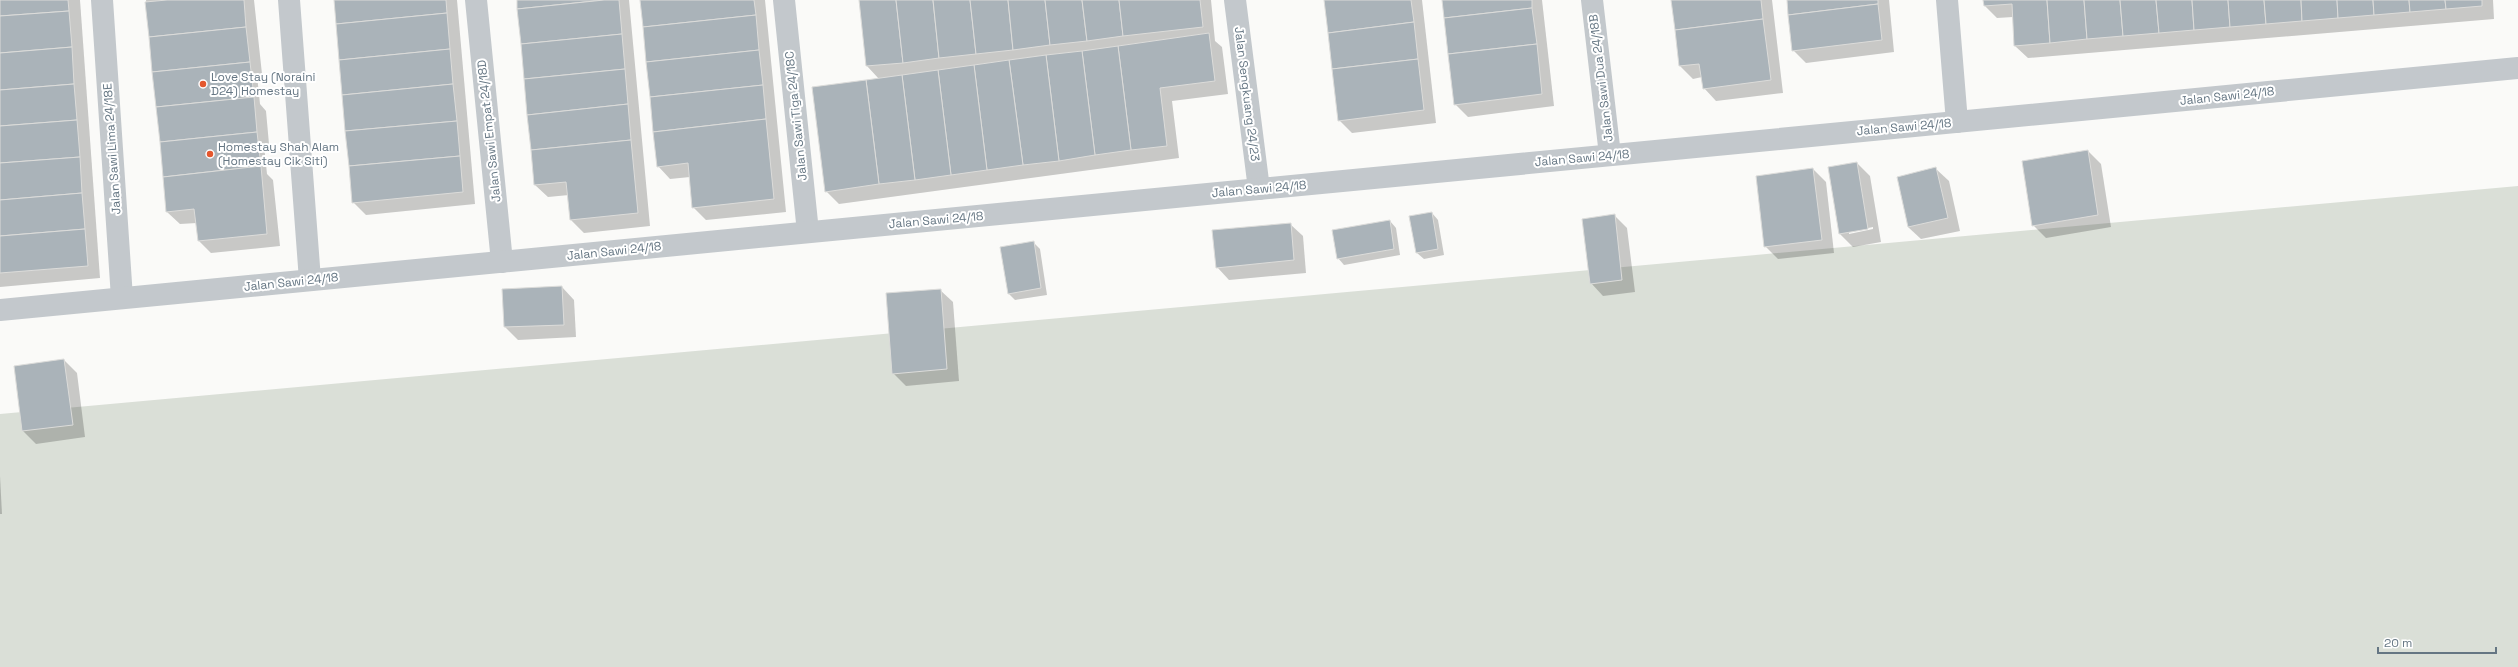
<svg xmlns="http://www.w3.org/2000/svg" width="2518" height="667" viewBox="0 0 2518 667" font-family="'Space Grotesk',sans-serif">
<rect width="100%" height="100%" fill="#fafaf8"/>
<path fill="#dadfd7" d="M 2518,186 L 2518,667 L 0,667 L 0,414 Z"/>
<g fill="#0003" fill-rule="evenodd">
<path d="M 0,0 L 80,0 L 100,278 L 0,287 Z"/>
<path d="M 146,0 L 254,0 L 262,74 L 257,75 L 260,104 L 266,111 L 269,144 L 264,145 L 267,174 L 273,180 L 280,246 L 211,253 L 199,241 L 197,223 L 180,224 L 167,212 Z"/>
<path d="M 335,0 L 457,0 L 475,204 L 366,215 L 353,202 Z"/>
<path d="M 518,0 L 629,0 L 650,226 L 584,233 L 571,220 L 569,195 L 548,197 L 535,185 Z"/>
<path d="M 641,0 L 765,0 L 786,212 L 706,220 L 693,207 L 690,177 L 670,179 L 658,166 Z"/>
<path d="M 860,0 L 1211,0 L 1215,41 L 1222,47 L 1228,94 L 1172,101 L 1179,158 L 839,204 L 826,191 L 879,79 L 867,66 Z"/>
<path d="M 1325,0 L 1422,0 L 1436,123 L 1352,133 L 1339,120 Z"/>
<path d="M 1443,0 L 1542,0 L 1554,106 L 1468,117 L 1455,104 Z"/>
<path d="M 1672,0 L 1772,0 L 1783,93 L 1716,101 L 1704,88 L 1702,77 L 1693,79 L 1680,66 Z"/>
<path d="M 1788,0 L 1889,0 L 1894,52 L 1806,63 L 1793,50 Z"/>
<path d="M 1984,0 L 2493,0 L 2494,19 L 2028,58 L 2015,46 L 2013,17 L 1997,18 L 1985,6 Z"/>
<path d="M 2088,151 L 2101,164 L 2111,227 L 2046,238 L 2033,225 Z"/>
<path d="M 1857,163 L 1870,176 L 1881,242 L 1853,247 L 1840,234 L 1830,168 ZM 1873,227 L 1873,229 L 1849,234 L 1849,232 Z"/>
<path d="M 1813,169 L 1826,182 L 1834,253 L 1778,259 L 1765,246 Z"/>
<path d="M 1936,169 L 1949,181 L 1960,231 L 1921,239 L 1908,227 Z"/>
<path d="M 1432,213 L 1438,220 L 1444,255 L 1424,259 L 1417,253 L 1411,217 Z"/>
<path d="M 1614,215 L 1627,228 L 1635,292 L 1603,296 L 1591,283 Z"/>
<path d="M 1390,221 L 1396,228 L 1400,255 L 1344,265 L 1338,258 Z"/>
<path d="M 1290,224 L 1303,236 L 1306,273 L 1229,280 L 1217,267 Z"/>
<path d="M 1033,242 L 1040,249 L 1047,295 L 1015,300 L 1008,293 Z"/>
<path d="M 562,287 L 574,300 L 576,337 L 518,340 L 505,327 Z"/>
<path d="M 940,290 L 953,302 L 959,381 L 906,386 L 893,373 Z"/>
<path d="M 64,360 L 77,373 L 85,437 L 36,444 L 23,431 Z"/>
<path d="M 0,476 L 2,514 L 0,514 Z"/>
</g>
<g fill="#aab3b9" stroke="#dcdcda">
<path d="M 0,0 L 68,0 L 69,11 L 0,16 Z"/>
<path d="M 167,0 L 244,0 L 246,27 L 149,37 L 145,2 Z"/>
<path d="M 334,0 L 446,0 L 447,13 L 336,24 Z"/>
<path d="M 517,0 L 604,0 L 517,9 Z"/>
<path d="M 604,0 L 619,0 L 622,34 L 521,44 L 517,9 Z"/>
<path d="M 640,0 L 754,0 L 756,15 L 643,27 Z"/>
<path d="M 859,0 L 896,0 L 903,63 L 866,66 Z"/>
<path d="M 896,0 L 933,0 L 939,58 L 903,63 Z"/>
<path d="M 933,0 L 970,0 L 976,54 L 939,58 Z"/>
<path d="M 970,0 L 1008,0 L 1013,50 L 976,54 Z"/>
<path d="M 1008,0 L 1045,0 L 1050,45 L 1013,50 Z"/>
<path d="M 1045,0 L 1082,0 L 1087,41 L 1050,45 Z"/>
<path d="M 1082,0 L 1119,0 L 1123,36 L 1087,41 Z"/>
<path d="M 1119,0 L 1200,0 L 1203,27 L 1123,36 Z"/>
<path d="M 1324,0 L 1411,0 L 1414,22 L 1328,33 Z"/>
<path d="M 1442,0 L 1532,0 L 1532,8 L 1444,18 Z"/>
<path d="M 1671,0 L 1761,0 L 1763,19 L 1675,30 Z"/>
<path d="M 1787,0 L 1878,0 L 1878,4 L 1788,15 Z"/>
<path d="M 1983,0 L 2047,0 L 2050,43 L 2014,46 L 2012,4 L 1984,6 Z"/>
<path d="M 2047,0 L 2084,0 L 2087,39 L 2050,43 Z"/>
<path d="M 2084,0 L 2120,0 L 2123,36 L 2087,39 Z"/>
<path d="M 2120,0 L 2156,0 L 2159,33 L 2123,36 Z"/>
<path d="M 2156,0 L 2192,0 L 2194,30 L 2159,33 Z"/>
<path d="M 2192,0 L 2228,0 L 2230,27 L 2194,30 Z"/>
<path d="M 2228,0 L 2264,0 L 2266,24 L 2230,27 Z"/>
<path d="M 2264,0 L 2301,0 L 2302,21 L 2266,24 Z"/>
<path d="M 2301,0 L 2337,0 L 2338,18 L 2302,21 Z"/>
<path d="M 2337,0 L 2373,0 L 2374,15 L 2338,18 Z"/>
<path d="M 2373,0 L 2409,0 L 2410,12 L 2374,15 Z"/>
<path d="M 2409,0 L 2445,0 L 2446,9 L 2410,12 Z"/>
<path d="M 2445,0 L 2482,0 L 2482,6 L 2446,9 Z"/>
<path d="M 1878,4 L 1882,40 L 1792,51 L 1788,15 Z"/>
<path d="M 1532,8 L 1537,44 L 1448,54 L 1444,18 Z"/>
<path d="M 69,11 L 72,47 L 0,53 L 0,16 Z"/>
<path d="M 447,13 L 450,49 L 339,60 L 336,24 Z"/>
<path d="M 756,15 L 759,50 L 646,62 L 643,27 Z"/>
<path d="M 1763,19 L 1771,80 L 1703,89 L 1699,64 L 1679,66 L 1675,30 Z"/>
<path d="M 1414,22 L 1418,59 L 1332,69 L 1328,33 Z"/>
<path d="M 246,27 L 250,62 L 152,72 L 149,37 Z"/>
<path d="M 1209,33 L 1215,81 L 1160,88 L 1167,146 L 1131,150 L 1118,46 Z"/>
<path d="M 622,34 L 625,69 L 524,79 L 521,44 Z"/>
<path d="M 1537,44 L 1542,94 L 1454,105 L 1448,54 Z"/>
<path d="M 1118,46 L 1131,150 L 1095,155 L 1082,51 Z"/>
<path d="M 72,47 L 74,84 L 0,90 L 0,53 Z"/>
<path d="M 450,49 L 453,84 L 342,95 L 339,60 Z"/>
<path d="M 759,50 L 763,85 L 650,97 L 646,62 Z"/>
<path d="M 1082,51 L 1095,155 L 1059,161 L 1046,55 Z"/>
<path d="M 1046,55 L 1059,161 L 1023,165 L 1009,60 Z"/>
<path d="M 1418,59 L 1424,110 L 1338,121 L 1332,69 Z"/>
<path d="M 1009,60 L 1023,165 L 987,170 L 974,65 Z"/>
<path d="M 250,62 L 254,97 L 156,107 L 152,72 Z"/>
<path d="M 974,65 L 987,170 L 951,175 L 938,70 Z"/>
<path d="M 625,69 L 628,104 L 527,115 L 524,79 Z"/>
<path d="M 938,70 L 951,175 L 915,180 L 902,75 Z"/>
<path d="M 902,75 L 915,180 L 879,184 L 866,80 Z"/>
<path d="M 866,80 L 879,184 L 825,192 L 812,87 Z"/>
<path d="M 74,84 L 77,120 L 0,126 L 0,90 Z"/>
<path d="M 453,84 L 457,121 L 345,131 L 342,95 Z"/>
<path d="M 763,85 L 766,119 L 653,132 L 650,97 Z"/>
<path d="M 254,97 L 257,132 L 160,142 L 156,107 Z"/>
<path d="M 628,104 L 631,140 L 531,150 L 527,115 Z"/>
<path d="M 766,119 L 774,199 L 692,208 L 688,163 L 657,167 L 653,132 Z"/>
<path d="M 77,120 L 80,157 L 0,163 L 0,126 Z"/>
<path d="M 457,121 L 460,156 L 349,166 L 345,131 Z"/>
<path d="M 257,132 L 261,166 L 163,177 L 160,142 Z"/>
<path d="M 631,140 L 638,213 L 570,220 L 566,182 L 534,185 L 531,150 Z"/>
<path d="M 2088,150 L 2098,215 L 2032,226 L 2022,161 Z"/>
<path d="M 460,156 L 463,192 L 352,203 L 349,166 Z"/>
<path d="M 80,157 L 82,193 L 0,200 L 0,163 Z"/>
<path d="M 1857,162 L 1868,229 L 1839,234 L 1828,167 Z"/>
<path d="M 261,166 L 267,234 L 198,241 L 194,209 L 166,212 L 163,177 Z"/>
<path d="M 1936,167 L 1948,218 L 1908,227 L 1897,177 Z"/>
<path d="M 1813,168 L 1822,240 L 1764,247 L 1756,176 Z"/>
<path d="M 82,193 L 85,229 L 0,236 L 0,200 Z"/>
<path d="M 1432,212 L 1438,249 L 1416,253 L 1409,216 Z"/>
<path d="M 1615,214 L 1622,280 L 1590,284 L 1582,219 Z"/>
<path d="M 1390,220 L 1394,249 L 1337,259 L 1332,230 Z"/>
<path d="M 1291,223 L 1294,260 L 1216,268 L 1212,230 Z"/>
<path d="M 85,229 L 88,266 L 0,273 L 0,236 Z"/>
<path d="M 1034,241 L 1041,288 L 1008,294 L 1000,247 Z"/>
<path d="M 562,286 L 564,325 L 504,327 L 502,289 Z"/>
<path d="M 941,289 L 947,369 L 892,374 L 886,293 Z"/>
<path d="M 64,359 L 73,425 L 22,431 L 14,366 Z"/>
</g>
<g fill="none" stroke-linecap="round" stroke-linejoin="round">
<g stroke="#c3c8cc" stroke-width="22">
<path d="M 102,0 L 122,298"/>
<path d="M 289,0 L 310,280"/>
<path d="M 476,0 L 502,262"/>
<path d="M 784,0 L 808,232"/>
<path d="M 1235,0 L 1259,189"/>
<path d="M 1592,0 L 1610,155"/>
<path d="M 1947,0 L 1957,122"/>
<path d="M 0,310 L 2518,68"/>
</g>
</g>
<g fill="#e4572e" stroke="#fff" stroke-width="1.5">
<circle cx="203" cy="84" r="4"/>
<circle cx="210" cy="154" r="4"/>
</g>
<g text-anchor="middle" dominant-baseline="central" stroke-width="4" stroke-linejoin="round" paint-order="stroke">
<g font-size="12" fill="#657683" stroke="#fff" text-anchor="start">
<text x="211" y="77">Love Stay (Noraini<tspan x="211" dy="14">D24) Homestay</tspan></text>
<text x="218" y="147">Homestay Shah Alam<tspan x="218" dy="14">(Homestay Cik Siti)</tspan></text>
</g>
<g font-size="12" fill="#657683" stroke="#fff">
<text transform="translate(1601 78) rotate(-97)">Jalan Sawi Dua 24/18B</text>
<text transform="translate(1247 94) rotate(83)">Jalan Sengkuang 24/23</text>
<text transform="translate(2227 96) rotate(-6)">Jalan Sawi 24/18</text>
<text transform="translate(796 116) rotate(-96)">Jalan Sawi Tiga 24/18C</text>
<text transform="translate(1904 127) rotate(-5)">Jalan Sawi 24/18</text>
<text transform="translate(489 131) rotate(-96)">Jalan Sawi Empat 24/18D</text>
<text transform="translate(112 149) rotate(-94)">Jalan Sawi Lima 24/18E</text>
<text transform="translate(1582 158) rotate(-5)">Jalan Sawi 24/18</text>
<text transform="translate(1259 189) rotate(-5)">Jalan Sawi 24/18</text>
<text transform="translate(936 220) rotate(-5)">Jalan Sawi 24/18</text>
<text transform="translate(614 251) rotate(-6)">Jalan Sawi 24/18</text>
<text transform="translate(291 282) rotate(-6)">Jalan Sawi 24/18</text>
</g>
</g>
<path d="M2378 647v6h118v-6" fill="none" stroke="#657683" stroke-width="2"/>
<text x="2384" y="647" font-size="12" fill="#657683" stroke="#ffffff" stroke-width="3" paint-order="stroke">20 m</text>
</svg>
